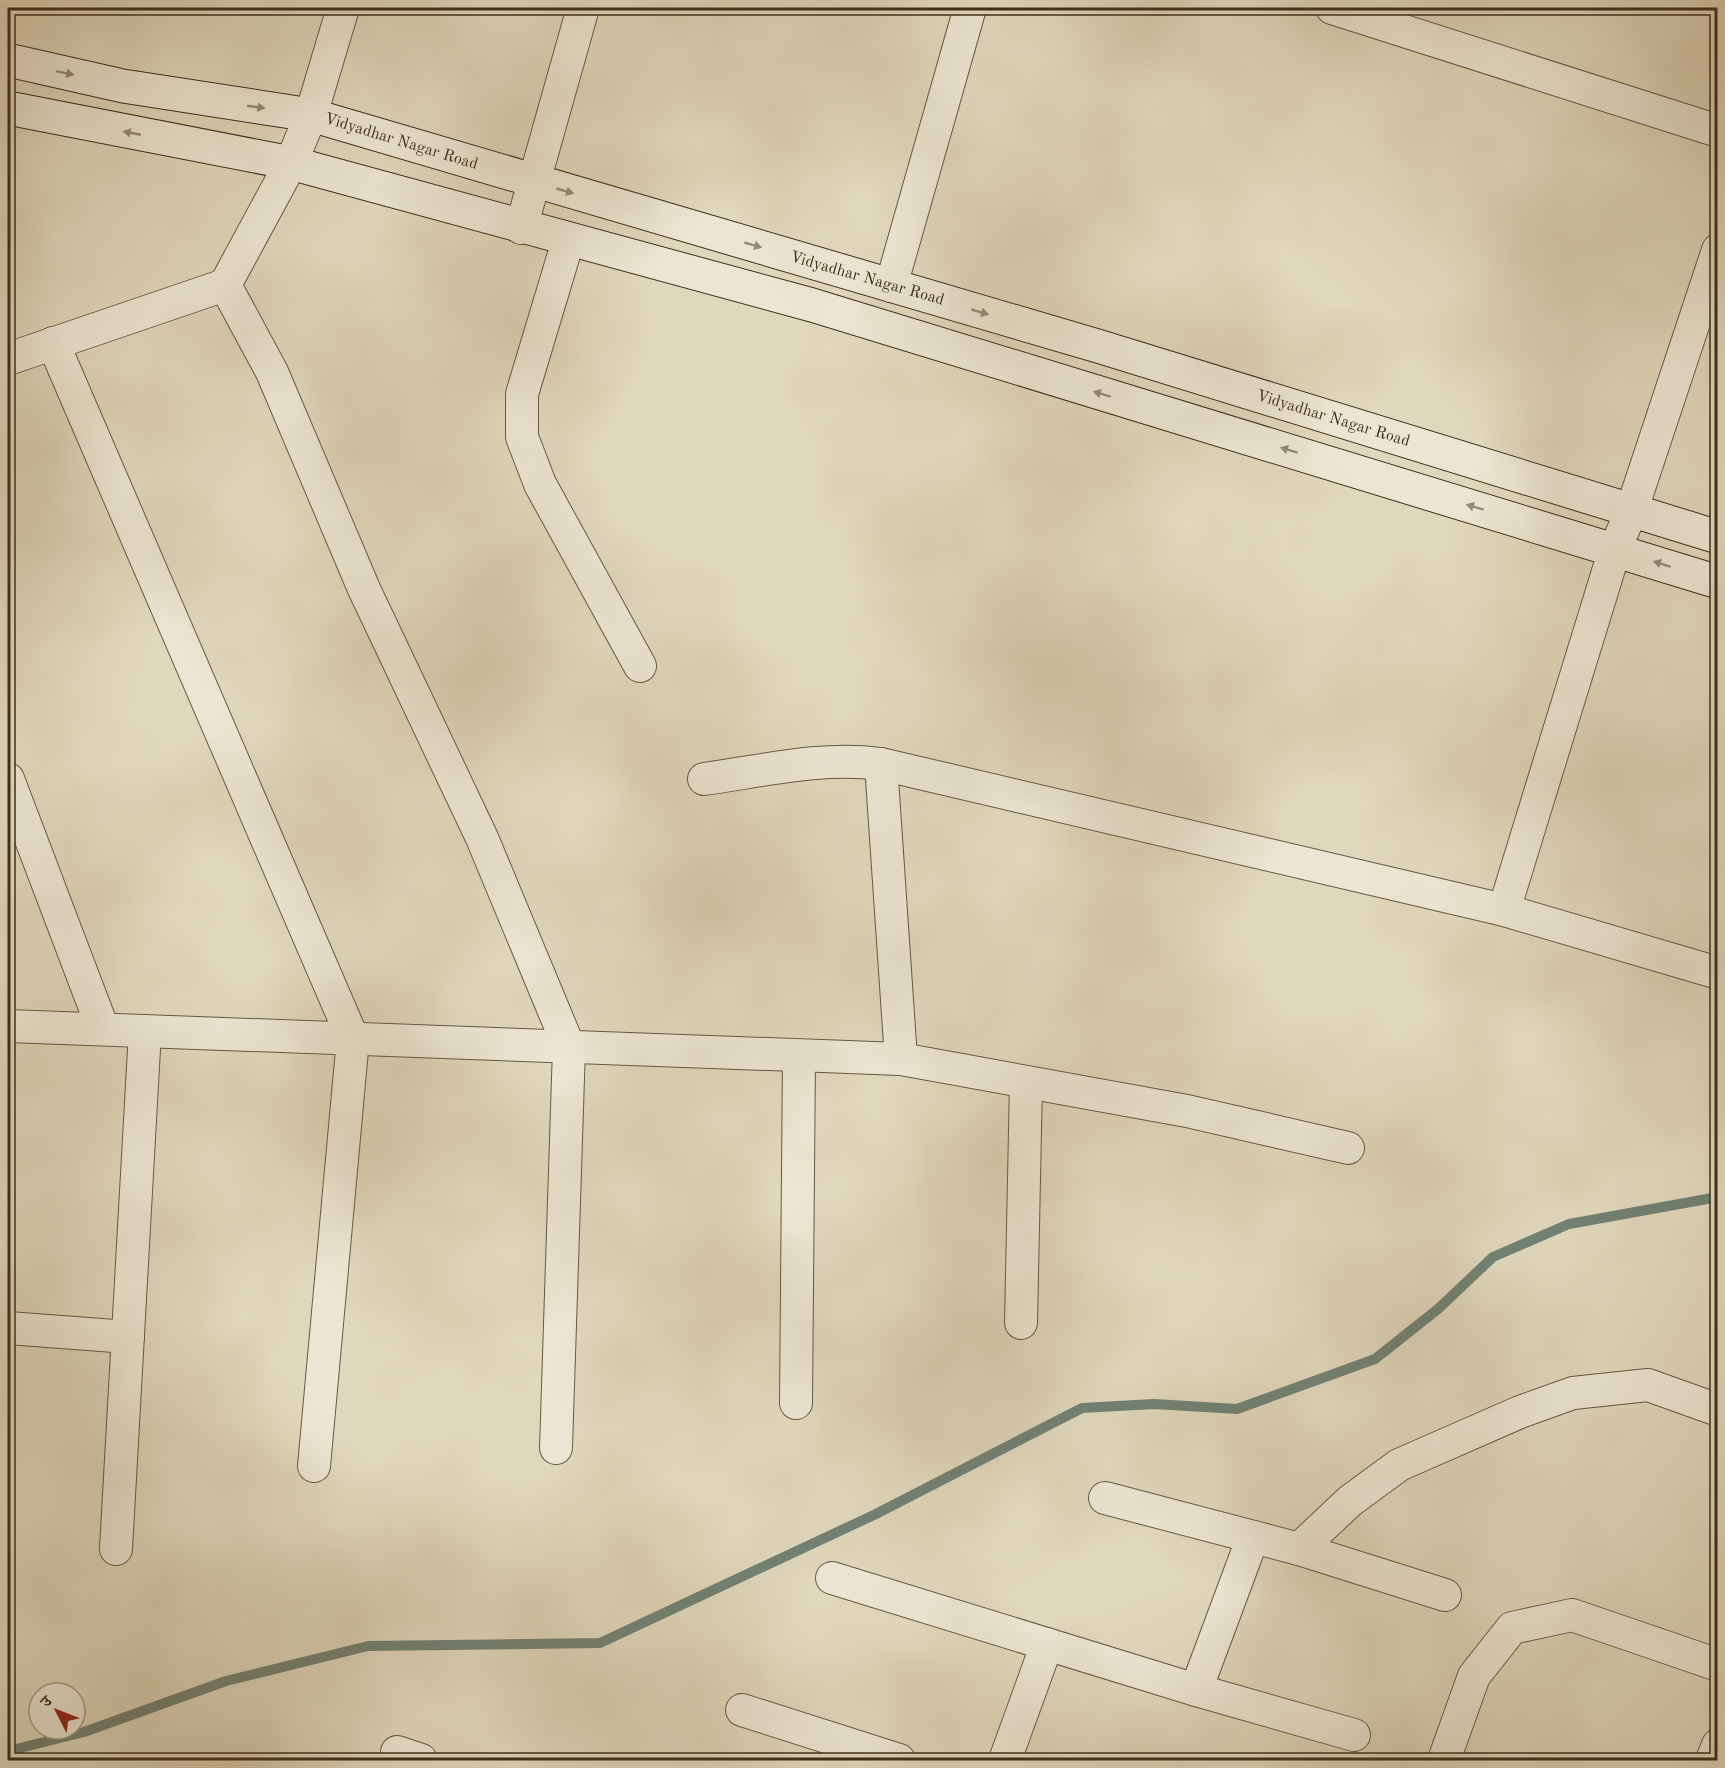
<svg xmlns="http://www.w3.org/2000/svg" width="1725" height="1768" viewBox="0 0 1725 1768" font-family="'Old Standard TT','Noto Serif Devanagari',serif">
<rect width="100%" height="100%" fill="#e0d8bc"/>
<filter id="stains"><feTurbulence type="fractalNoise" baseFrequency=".00333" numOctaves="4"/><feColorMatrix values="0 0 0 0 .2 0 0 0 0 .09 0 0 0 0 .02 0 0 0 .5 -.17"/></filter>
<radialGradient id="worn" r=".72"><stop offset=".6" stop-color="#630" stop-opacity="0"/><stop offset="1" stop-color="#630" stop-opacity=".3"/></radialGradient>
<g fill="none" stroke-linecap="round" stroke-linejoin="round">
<path stroke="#718275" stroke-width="10" d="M 8,1751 L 84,1732 L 226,1681 L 368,1646 L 600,1643 L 876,1514 L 1082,1408 L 1154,1404 L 1237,1409 L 1375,1359 L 1438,1309 L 1493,1257 L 1569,1224 L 1718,1197"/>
<defs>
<g id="minor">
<path d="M 1332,8 L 1718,131"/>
<path d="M 521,228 L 583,8"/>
<path d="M 568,241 L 522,394 L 522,437 L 540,484 L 640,666"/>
<path d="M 225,285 L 291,163 L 311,115 L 343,8"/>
<path d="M 891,286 L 970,8"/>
<path d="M 53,343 L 353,1039 L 314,1466"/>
<path d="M 8,359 L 225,285 L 272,372 L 364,589 L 482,838 L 569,1047 L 556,1448"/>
<path d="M 8,779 L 103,1029"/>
<path d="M 704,779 C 762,771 822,756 881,764"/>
<path d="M 1504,910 L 1615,549 L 1631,512 L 1718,250"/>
<path d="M 8,1026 L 901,1059 L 881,764 L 1504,910 L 1718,973"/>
<path d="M 901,1059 L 1187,1111 L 1348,1148"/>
<path d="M 1021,1323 L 1026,1082"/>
<path d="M 8,1328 L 128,1337"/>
<path d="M 796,1403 L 799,1056"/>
<path d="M 1105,1498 L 1299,1549 L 1445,1595"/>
<path d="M 116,1549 L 145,1031"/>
<path d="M 1299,1549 L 1350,1501 L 1399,1465 L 1520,1412 L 1573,1393 L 1648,1385 L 1718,1410"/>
<path d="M 832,1578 L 1196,1690 L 1354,1735"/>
<path d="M 1196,1690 L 1253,1537"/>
<path d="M 742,1710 L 899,1760"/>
<path d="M 397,1752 L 421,1760"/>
<path d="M 1005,1760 L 1047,1644"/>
<path d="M 1444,1760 L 1474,1676 L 1512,1628 L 1572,1615 L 1718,1665"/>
<path d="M 1712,1760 L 1718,1745"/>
</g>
<g id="secondary">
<path d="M 8,60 L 123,86 L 311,115 L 1101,347 L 1718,537"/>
<path d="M 8,108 L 291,163 L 812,305 L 1718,582"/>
</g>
</defs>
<use href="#minor" stroke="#655944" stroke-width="34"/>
<use href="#secondary" stroke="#3c2f1c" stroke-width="35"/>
<use href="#minor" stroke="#ebe6d3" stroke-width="32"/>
<use href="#secondary" stroke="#ebe6d3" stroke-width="33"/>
</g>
<defs><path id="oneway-solid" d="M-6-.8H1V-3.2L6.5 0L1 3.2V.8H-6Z" transform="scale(1.5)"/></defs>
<g fill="#948a78">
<use href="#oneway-solid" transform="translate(65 73) rotate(12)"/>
<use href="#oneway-solid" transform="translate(256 107) rotate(8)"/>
<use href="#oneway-solid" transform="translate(132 133) rotate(-169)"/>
<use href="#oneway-solid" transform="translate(565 191) rotate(16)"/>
<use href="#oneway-solid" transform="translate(753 245) rotate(16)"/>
<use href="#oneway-solid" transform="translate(980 312) rotate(16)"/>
<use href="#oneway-solid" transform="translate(1102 394) rotate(-163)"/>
<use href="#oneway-solid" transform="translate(1289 450) rotate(-163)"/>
<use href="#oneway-solid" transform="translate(1475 507) rotate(-163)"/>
<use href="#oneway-solid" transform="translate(1662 564) rotate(-162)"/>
</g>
<g text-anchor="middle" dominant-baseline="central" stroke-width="4.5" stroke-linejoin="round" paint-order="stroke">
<g font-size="16" fill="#3c2f1c" stroke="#ebe6d3">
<text transform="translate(401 142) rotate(17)">Vidyadhar Nagar Road</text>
<text transform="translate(867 279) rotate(16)">Vidyadhar Nagar Road</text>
<text transform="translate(1333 419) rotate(17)">Vidyadhar Nagar Road</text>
</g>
</g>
<rect width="1725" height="1768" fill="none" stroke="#e0d8bc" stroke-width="30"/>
<rect x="9" y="9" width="1707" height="1750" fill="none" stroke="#3c2f1c" stroke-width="3"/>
<rect x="15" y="15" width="1695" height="1738" fill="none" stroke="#3c2f1c" stroke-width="1.5"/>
<g transform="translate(57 1711) rotate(312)"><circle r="28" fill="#ebe6d3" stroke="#a59d8a" stroke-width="1.5"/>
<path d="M0-4.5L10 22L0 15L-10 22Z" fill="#8f2418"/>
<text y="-9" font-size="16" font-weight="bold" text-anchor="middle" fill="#3c2f1c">उ</text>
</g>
<rect width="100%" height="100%" filter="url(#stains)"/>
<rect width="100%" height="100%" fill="url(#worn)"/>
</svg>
